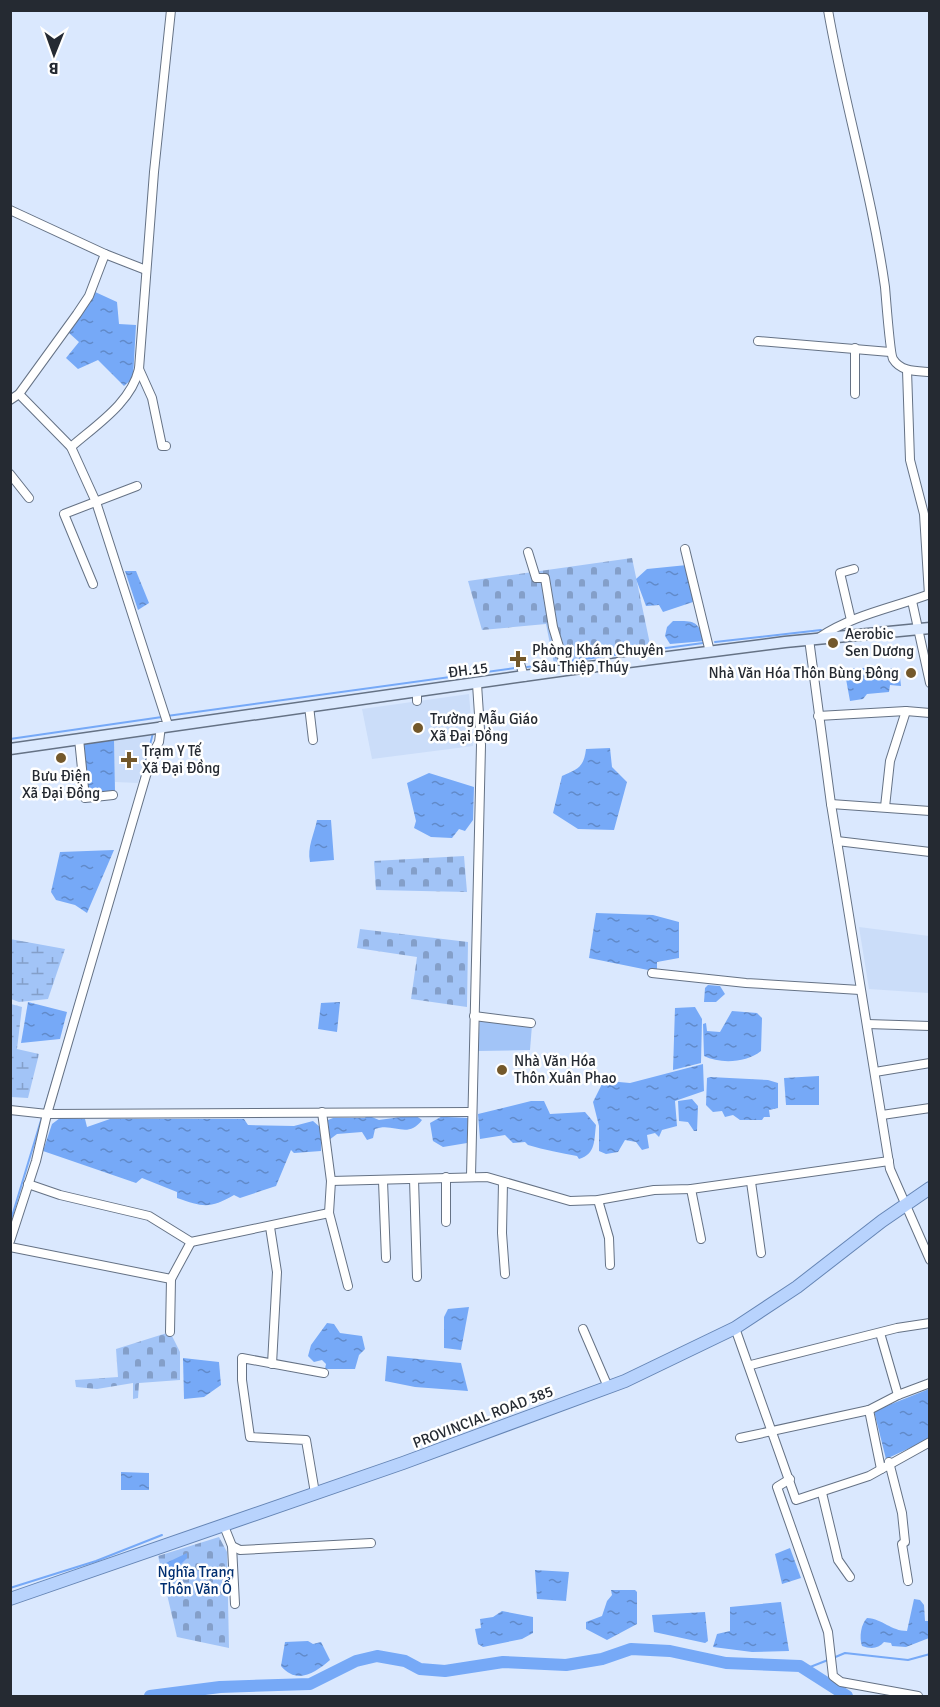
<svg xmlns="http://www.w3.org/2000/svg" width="940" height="1707" viewBox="0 0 940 1707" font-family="Signika,sans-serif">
<defs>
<pattern id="wetland-marsh" width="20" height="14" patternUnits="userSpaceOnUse" patternTransform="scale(1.5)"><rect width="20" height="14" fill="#a2c4f7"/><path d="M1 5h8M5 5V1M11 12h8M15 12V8" fill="none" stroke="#849fc9"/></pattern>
<pattern id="cemetery-stones" width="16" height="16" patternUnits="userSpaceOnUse" patternTransform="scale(1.5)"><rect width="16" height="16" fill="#a2c4f7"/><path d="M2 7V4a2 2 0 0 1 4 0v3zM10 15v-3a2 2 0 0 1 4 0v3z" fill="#849fc9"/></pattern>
<pattern id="water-ripples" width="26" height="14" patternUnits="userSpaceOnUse" patternTransform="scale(1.5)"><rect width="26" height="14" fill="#76a9f7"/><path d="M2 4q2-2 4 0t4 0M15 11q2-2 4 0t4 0" fill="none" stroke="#618ac9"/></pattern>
</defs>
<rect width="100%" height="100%" fill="#dae8fe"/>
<g fill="#cbddf9">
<path d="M 469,694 L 473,746 L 372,759 L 362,709 Z"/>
<path d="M 151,734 L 138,783 L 115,782 L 114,738 Z"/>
<path d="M 859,927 L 929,936 L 928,993 L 869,989 Z"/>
</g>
<path fill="#a2c4f7" d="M 480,1018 L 532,1025 L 530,1050 L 478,1051 Z"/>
<g fill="url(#wetland-marsh)">
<path d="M 10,939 L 65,949 L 48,999 L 19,1002 L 11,999 Z"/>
<path d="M 11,1004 L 22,1007 L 17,1049 L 39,1054 L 28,1098 L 11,1097 Z"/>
</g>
<g fill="url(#cemetery-stones)">
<path d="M 632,558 L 651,649 L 554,664 L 546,624 L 482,630 L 468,581 Z"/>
<path d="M 464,856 L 467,892 L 376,890 L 374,861 Z"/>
<path d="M 360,929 L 468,942 L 467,1007 L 411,999 L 417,957 L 357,948 Z"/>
<path d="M 170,1332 L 180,1352 L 180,1380 L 139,1383 L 138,1398 L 133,1399 L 133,1383 L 97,1389 L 76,1387 L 75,1380 L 118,1377 L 116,1349 Z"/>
<path d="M 219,1537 L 227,1552 L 229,1648 L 177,1637 L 158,1556 Z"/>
</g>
<g fill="url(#water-ripples)">
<path d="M 93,291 L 117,302 L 119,324 L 136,325 L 133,378 L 124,386 L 98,360 L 78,369 L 66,358 L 79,342 L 69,333 Z"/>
<path d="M 687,565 L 693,602 L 663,612 L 659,605 L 646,606 L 636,579 L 647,569 Z"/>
<path d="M 125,571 L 136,571 L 149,603 L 138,610 Z"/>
<path d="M 673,621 C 695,621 697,620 705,641 L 670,644 L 665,636 L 667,627 Z"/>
<path d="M 844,668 L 899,668 L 901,686 L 890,685 L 889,692 L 867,694 L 863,699 L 850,701 Z"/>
<path d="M 114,738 L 115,791 L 88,791 L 82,742 Z"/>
<path d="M 610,748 L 612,767 L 627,782 L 614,830 L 578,829 L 553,813 L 562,776 C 578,769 584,767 586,749 Z"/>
<path d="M 429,773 L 474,787 L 473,820 L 465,831 L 459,829 L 452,838 L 431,837 L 414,828 L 416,821 L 407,783 Z"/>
<path d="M 317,820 L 331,820 L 334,860 L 310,862 C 307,847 314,835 317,820 Z"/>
<path d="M 114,850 L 87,913 L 75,905 L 56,900 L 51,892 L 60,852 Z"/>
<path d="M 596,913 L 653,915 L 679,922 L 679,958 L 657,962 L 657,970 L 653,971 L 589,958 Z"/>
<path d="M 708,985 L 720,986 L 725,994 L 716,1002 L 704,1002 L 705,988 Z"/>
<path d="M 28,1002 L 67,1012 L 60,1039 L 21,1043 Z"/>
<path d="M 340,1002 L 337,1032 L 318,1029 L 321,1003 Z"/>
<path d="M 695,1007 L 702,1019 L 701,1063 L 673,1070 L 675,1008 Z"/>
<path d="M 732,1011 L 757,1013 L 762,1018 L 761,1051 C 746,1063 720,1064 704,1056 L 703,1024 L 706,1023 L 707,1031 L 720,1032 Z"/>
<path d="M 703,1064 L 704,1091 L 675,1101 L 677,1126 L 662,1130 L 659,1137 L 655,1133 L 647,1135 L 649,1148 L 642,1150 L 636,1142 L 625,1140 L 618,1152 L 606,1154 L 599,1151 L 599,1126 L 593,1102 L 602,1084 L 608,1081 L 630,1083 Z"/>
<path d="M 819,1076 L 819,1105 L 786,1105 L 784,1078 Z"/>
<path d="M 710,1077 L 768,1080 L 778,1083 L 778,1108 L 769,1110 L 770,1117 L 764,1117 L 762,1120 L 740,1120 L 733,1115 L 725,1117 L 722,1111 L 713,1112 L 706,1105 L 707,1078 Z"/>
<path d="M 692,1099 L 698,1106 L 697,1131 L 694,1131 L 688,1122 L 679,1121 L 678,1101 Z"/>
<path d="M 531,1101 L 544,1101 L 550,1114 L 585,1112 L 596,1125 C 594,1140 596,1154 579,1159 L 577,1156 C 561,1153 545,1150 528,1145 L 525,1142 L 513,1143 L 505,1135 L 480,1139 L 478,1114 Z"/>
<path d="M 446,1114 L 447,1117 L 468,1118 L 467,1143 L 443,1147 L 433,1141 L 430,1123 Z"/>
<path d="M 367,1115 L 379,1120 L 415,1115 L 422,1120 C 407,1140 394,1122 375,1129 L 373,1138 L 367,1140 L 362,1132 L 337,1134 L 329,1140 L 328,1120 L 333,1118 L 365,1118 Z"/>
<path d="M 60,1118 L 85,1119 L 87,1127 L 110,1119 L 244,1119 L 248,1125 L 294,1126 L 313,1121 L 321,1128 L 321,1151 L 294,1153 L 291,1150 L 276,1186 L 240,1198 L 234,1195 C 210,1209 203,1207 177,1198 L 177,1192 L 142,1178 L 136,1183 L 43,1151 L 52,1124 Z"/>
<path d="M 469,1307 L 461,1350 L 444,1348 L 444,1317 L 448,1309 Z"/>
<path d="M 327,1323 L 334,1324 L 340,1333 L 362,1336 L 365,1349 L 359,1355 L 355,1369 L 325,1369 L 326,1364 L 322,1360 L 314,1362 L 308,1356 L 311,1345 Z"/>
<path d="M 387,1356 L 461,1363 L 468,1391 L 415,1387 L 385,1381 Z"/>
<path d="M 183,1358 L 219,1362 L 221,1385 L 204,1397 L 184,1399 Z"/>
<path d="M 929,1389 L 929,1439 L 886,1459 L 874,1411 Z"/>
<path d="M 121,1472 L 149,1473 L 149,1490 L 121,1490 Z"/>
<path d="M 790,1548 L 801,1578 L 782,1584 L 775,1554 Z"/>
<path d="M 187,1553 L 187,1558 L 181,1564 L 183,1570 L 167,1572 L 166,1563 Z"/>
<path d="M 535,1570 L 569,1572 L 566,1601 L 537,1599 Z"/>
<path d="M 611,1590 L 635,1590 L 637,1592 L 637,1624 L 607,1640 L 586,1629 L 586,1622 L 602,1616 L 607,1601 L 612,1595 Z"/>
<path d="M 914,1599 L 920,1600 L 924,1605 L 925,1621 L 929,1621 L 929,1638 L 906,1647 L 892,1646 L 891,1643 L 884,1642 C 878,1649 871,1649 862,1646 C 859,1637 861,1624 867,1618 C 883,1619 891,1631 907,1631 Z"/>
<path d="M 781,1602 L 789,1651 L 752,1652 L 713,1647 L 717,1634 L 730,1631 L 730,1607 Z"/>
<path d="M 502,1611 L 533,1617 L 533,1633 L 522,1639 L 483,1647 L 478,1644 L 475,1629 L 481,1628 L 480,1619 L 493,1617 Z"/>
<path d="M 705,1612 L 708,1641 L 705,1643 L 654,1632 L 652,1615 Z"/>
<path d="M 308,1641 L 313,1644 L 321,1642 L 330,1660 C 315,1673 297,1685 281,1666 L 285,1642 Z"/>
</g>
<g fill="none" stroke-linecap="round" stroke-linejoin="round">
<g stroke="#76a9f7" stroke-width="2">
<path d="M 715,642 L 821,630"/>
<path d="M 570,661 L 703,643"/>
<path d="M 527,667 L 557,663"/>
<path d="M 167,716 L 515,668"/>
<path d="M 10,739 L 162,717"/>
<path d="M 140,783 L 153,733"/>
<path d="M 44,1111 L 89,958"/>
<path d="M 10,1223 L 42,1117"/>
<path d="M 10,1588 L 96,1561 L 162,1535"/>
<path d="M 833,1658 L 845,1653 L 908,1660 L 930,1654"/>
<path d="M 805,1669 L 828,1660"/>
</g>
<path stroke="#76a9f7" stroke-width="12" d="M 150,1696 L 220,1687 L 310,1684 L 356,1661 L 377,1656 L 405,1661 L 420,1669 L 445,1671 L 503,1662 L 566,1665 L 602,1659 L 631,1649 L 670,1651 L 726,1663 L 800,1666 L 847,1696"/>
<defs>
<g id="street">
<path d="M 828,10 C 844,103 872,194 885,287 C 886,298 890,354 893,359 C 901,372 916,371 930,372"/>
<path d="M 10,210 L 105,254"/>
<path d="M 758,341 L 890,352"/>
<path d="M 139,369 L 152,398 L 162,446 L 166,446"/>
<path d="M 907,370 L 910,460 L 924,514 L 929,595"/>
<path d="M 19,394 L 71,447 L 96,502 L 168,725"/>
<path d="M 855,394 L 855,348"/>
<path d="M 10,400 L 19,394 L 77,314 L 89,296 L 105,254 L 146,270"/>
<path d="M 71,447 C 96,425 131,403 139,369 L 154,172 L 171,10"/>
<path d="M 10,474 L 29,498"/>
<path d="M 685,549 L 710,652"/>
<path d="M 528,552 L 536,578 L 545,578 L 553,627 L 566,670"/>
<path d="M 93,584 L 64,514 L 137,486"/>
<path d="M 912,601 L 930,683"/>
<path d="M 851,620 L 840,573 L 854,569"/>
<path d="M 820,637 C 853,615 892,608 930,594"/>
<path d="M 809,639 L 831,804 L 890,1169 L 930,1260"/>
<path d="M 520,663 L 524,677"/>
<path d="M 417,701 L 417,691"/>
<path d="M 309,706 L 313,740"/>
<path d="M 818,716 L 906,711 L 930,713"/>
<path d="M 79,739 L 85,798 L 113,795"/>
<path d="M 831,804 L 930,811"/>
<path d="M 885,807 L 890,761 L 906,711"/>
<path d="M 837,841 L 930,852"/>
<path d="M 652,973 L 746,983 L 860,990"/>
<path d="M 474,1016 L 531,1023"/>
<path d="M 867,1024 L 930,1026"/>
<path d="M 875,1072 L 930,1063"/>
<path d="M 10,1110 L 47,1114 L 472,1112"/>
<path d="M 322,1112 L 331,1181 L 329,1213 L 348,1286"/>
<path d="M 882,1115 L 930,1108"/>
<path d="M 471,1176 L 481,745 L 477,684"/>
<path d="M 414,1179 L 417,1277"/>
<path d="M 331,1181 L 487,1177 L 570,1201 L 598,1200 L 654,1190 L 691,1189 L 889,1161"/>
<path d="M 383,1181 L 386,1258"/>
<path d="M 503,1182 L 502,1233 L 505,1274"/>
<path d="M 751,1182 L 761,1253"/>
<path d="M 28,1184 L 60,1195 L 149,1216 L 191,1242 L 329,1213"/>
<path d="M 691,1189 L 701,1239"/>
<path d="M 598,1200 L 609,1238 L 610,1265"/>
<path d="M 446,1222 L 446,1177"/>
<path d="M 270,1227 L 277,1272 L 272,1364"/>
<path d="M 10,1241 L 36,1161 L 47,1114 L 152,755 L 159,742 L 161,726"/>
<path d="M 10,1247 L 171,1279"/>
<path d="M 735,1328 L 796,1500 L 869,1476 L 930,1442"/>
<path d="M 583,1329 L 608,1387"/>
<path d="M 170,1332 L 171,1279 L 191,1242"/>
<path d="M 880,1333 L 898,1395"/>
<path d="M 751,1365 L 897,1328 L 930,1323"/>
<path d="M 869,1410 L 881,1469"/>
<path d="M 740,1438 L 869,1410 L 898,1395 L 930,1383"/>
<path d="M 889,1462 L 902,1513 L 905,1542 L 902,1544 L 908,1581"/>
<path d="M 790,1479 L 777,1487 L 828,1632 L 833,1676 L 841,1682 L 918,1696"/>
<path d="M 315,1493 L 306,1440 L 250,1437 L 242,1380 L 242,1358 L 324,1373"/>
<path d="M 822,1493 L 838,1560 L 850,1577"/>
<path d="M 224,1526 L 232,1546 L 240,1550 L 371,1543"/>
<path d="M 232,1546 L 235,1604"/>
</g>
<path id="secondary" d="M 10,749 L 566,670 L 785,642 L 930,628"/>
<path id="primary" d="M 10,1599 L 403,1463 L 625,1381 L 735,1328 L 797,1287 L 882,1221 L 930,1188"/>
</defs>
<use href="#street" stroke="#657285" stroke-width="10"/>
<use href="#secondary" stroke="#657285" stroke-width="13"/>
<use href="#primary" stroke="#6585b5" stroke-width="14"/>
<use href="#street" stroke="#fff" stroke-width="8"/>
<use href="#secondary" stroke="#dbe9fe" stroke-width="10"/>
<use href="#primary" stroke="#b8d3fd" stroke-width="12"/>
</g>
<g fill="#73582b" stroke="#fff" stroke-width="2">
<circle cx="833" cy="643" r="6"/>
<path d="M515 650h6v6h6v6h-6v6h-6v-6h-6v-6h6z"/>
<circle cx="911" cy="673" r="6"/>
<circle cx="418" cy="728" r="6"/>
<circle cx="61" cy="758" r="6"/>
<path d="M126 751h6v6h6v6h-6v6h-6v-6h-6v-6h6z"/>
<circle cx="502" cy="1070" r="6"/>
</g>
<g text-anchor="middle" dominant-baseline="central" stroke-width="5" stroke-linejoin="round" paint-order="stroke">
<g font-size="15" fill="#252a32" stroke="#fff" text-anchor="start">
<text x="845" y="634">Aerobic<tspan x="845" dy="17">Sen Dương</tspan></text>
<text x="532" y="650">Phòng Khám Chuyên<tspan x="532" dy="17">Sâu Thiệp Thúy</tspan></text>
<text x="899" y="673" text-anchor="end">Nhà Văn Hóa Thôn Bùng Đông</text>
<text x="430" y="719">Trường Mẫu Giáo<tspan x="430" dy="17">Xã Đại Đồng</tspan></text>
<text x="142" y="751">Trạm Y Tế<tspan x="142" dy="17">Xã Đại Đồng</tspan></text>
<text x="61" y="776" text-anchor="middle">Bưu Điện<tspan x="61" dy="17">Xã Đại Đồng</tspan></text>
<text x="514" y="1061">Nhà Văn Hóa<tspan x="514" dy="17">Thôn Xuân Phao</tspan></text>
</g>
<g font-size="15" fill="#252a32" stroke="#fff">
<text transform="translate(468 670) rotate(-7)">ĐH.15</text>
<text transform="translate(483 1417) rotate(-21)">PROVINCIAL ROAD 385</text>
</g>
<g font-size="15" fill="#002f71" stroke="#fff">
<text x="196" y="1572">Nghĩa Trang<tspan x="196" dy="17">Thôn Văn Ổ</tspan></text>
</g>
</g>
<rect width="940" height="1707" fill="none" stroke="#252a32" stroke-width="24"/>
<g transform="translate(54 54) rotate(181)" stroke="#ffffff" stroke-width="4.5" paint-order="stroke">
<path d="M0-4.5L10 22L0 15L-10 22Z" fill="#252a32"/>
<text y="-9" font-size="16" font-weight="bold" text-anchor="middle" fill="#252a32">B</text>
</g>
</svg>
